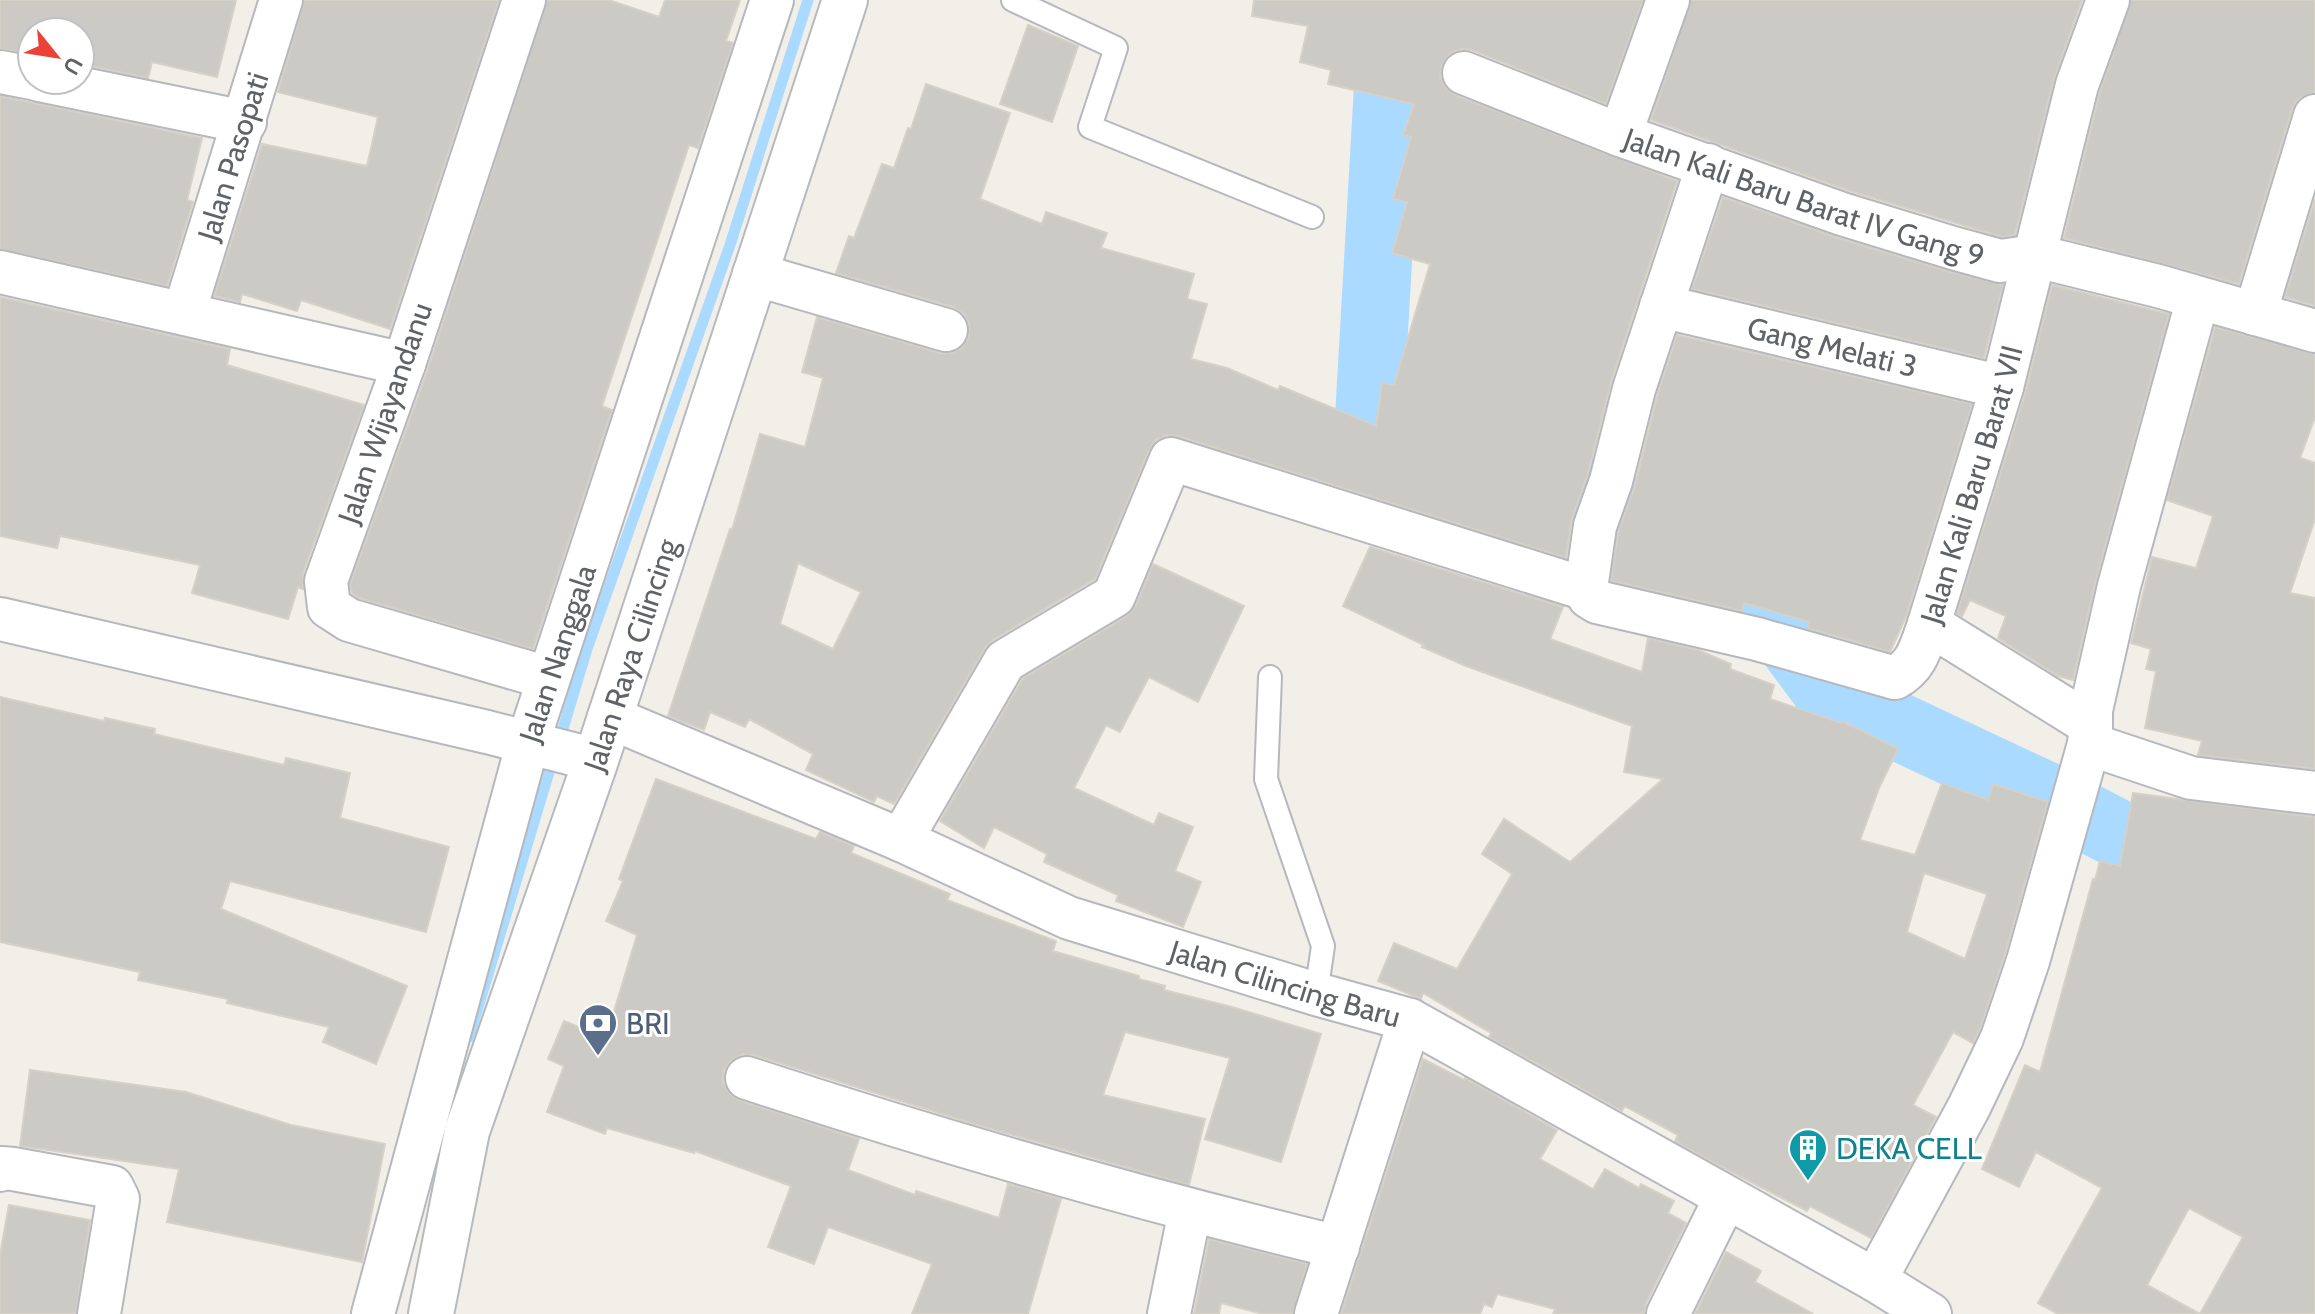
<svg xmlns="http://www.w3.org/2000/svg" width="2315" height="1314" viewBox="0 0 2315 1314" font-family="Cabin,sans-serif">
<rect width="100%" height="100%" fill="#f1efe8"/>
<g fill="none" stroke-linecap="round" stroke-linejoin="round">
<g stroke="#aadaff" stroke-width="11">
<path d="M 559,742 L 587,649 L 730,245 L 808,0"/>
<path d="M 469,1037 L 553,759"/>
</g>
<path stroke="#aadaff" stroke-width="68" d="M 1393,0 L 1368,435 L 1606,496 L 1769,613 L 1829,694 L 2040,793 L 2193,873 L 2315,901"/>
</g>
<g fill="#cccac5" stroke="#d6d1c6" stroke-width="2" fill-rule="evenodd">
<path d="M 0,0 L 236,0 L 217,77 L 152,62 L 148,78 L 80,64 L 80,32 L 32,32 L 32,54 L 0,49 Z"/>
<path d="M 304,0 L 499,0 L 390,329 L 301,300 L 297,311 L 242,294 L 240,302 L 214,296 L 262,144 L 367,166 L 378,117 L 278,92 Z"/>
<path d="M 547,0 L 609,0 L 659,17 L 665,0 L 740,0 L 726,41 L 733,43 L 698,148 L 689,145 L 602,406 L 612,410 L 533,649 L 359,598 L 352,593 L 350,584 L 427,372 Z"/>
<path d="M 1254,0 L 1643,0 L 1606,104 L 1472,50 L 1460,49 L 1450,54 L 1442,65 L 1440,77 L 1445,87 L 1455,95 L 1677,181 L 1611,382 L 1588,474 L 1572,518 L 1566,558 L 1178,436 L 1167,435 L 1156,440 L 1149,450 L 1095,579 L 993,640 L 985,648 L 894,804 L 877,796 L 874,802 L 806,770 L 813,754 L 749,719 L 745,727 L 710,712 L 704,730 L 668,716 L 730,529 L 732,530 L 760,434 L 805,447 L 823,378 L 802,372 L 817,317 L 940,353 L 951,353 L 962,348 L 969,337 L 969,324 L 964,314 L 953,307 L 836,273 L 849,236 L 854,238 L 882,164 L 894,168 L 908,128 L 911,129 L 926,84 L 1010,113 L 980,199 L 1042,224 L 1046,212 L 1107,233 L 1101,248 L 1194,274 L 1187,299 L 1207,304 L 1191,359 L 1227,368 L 1278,390 L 1280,386 L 1376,426 L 1382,383 L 1394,385 L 1430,264 L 1392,253 L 1407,202 L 1393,199 L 1411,137 L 1403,135 L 1414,104 L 1328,84 L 1331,70 L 1300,62 L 1308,26 L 1252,16 ZM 798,563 L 861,592 L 833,649 L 780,624 Z"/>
<path d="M 1691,0 L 2082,0 L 2054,79 L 2015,235 L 2002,237 L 1850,191 L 1651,120 Z"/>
<path d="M 2131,0 L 2315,0 L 2315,93 L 2299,98 L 2292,109 L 2239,284 L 2064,238 L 2100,92 Z"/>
<path d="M 1028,25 L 1078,46 L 1052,122 L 1000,104 Z"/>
<path d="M 0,96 L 202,138 L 187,200 L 193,202 L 167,286 L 0,249 Z"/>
<path d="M 1723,197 L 1835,237 L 1947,271 L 2003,285 L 1984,358 L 1692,289 Z"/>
<path d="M 2315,199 L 2315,306 L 2285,297 Z"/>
<path d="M 2052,285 L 2169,314 L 2096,580 L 2073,680 L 2058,676 L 1998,638 L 2006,616 L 1970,600 L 1962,616 L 1957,613 L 2025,394 Z"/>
<path d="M 0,297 L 230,349 L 227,365 L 364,405 L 303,573 L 303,589 L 298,587 L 288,619 L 192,593 L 200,565 L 60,536 L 57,548 L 0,536 Z"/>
<path d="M 2215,327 L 2315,354 L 2315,417 L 2300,458 L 2315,463 L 2315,519 L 2290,593 L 2315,598 L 2315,769 L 2198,755 L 2202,741 L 2145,728 L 2156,671 L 2146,669 L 2151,649 L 2131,643 L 2152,557 L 2196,568 L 2213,516 L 2167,500 Z"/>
<path d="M 1677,335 L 1972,404 L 1906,617 L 1890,652 L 1808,628 L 1809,622 L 1744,603 L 1742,611 L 1611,581 L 1618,532 L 1634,489 L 1657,396 Z"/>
<path d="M 1370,547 L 1563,607 L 1550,639 L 1642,672 L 1648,638 L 1698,650 L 1731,664 L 1730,669 L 1774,685 L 1770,699 L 1841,723 L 1842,721 L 1898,749 L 1879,788 L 1860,840 L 1915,855 L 1942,783 L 1988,800 L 1993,784 L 2048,802 L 2005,954 L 1980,1029 L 1973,1043 L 1953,1032 L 1913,1105 L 1936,1117 L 1871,1238 L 1810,1206 L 1807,1211 L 1720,1166 L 1675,1141 L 1678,1135 L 1625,1106 L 1622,1111 L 1489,1037 L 1491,1033 L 1423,993 L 1421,999 L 1378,981 L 1394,943 L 1457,969 L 1512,874 L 1482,854 L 1504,819 L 1570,862 L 1663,779 L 1624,772 L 1632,726 L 1466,666 L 1422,647 L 1424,645 L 1343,606 ZM 1924,873 L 1987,894 L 1965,959 L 1907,932 Z"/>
<path d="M 1153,564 L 1244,606 L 1198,702 L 1149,677 L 1120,732 L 1106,725 L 1074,788 L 1154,825 L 1159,813 L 1193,827 L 1175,871 L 1201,882 L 1183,927 L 1116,901 L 1118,895 L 1044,862 L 1047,854 L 994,827 L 984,848 L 940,821 L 1023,678 L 1127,616 L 1136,605 Z"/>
<path d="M 0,697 L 104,721 L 105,718 L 155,729 L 154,734 L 284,765 L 286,758 L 350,773 L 340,818 L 449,847 L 426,932 L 230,881 L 221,909 L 407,986 L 376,1064 L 323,1042 L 329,1027 L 227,1003 L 228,999 L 138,980 L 140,972 L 0,942 Z"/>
<path d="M 656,779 L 816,839 L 820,832 L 854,846 L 851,853 L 950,894 L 947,900 L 1056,941 L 1053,951 L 1139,976 L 1139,979 L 1165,986 L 1164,990 L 1232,1007 L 1321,1034 L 1281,1162 L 1205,1139 L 1230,1058 L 1125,1032 L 1103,1095 L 1205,1119 L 1189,1185 L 974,1124 L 754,1055 L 743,1054 L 732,1060 L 724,1070 L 723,1082 L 729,1093 L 739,1100 L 859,1139 L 848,1170 L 915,1195 L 916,1191 L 999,1218 L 1008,1184 L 1061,1199 L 1028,1314 L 912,1314 L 932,1264 L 828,1227 L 814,1264 L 768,1247 L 791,1186 L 695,1151 L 694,1153 L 607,1128 L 605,1134 L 547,1112 L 564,1066 L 548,1059 L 564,1021 L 606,1038 L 637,935 L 606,921 L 623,881 L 619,879 Z"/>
<path d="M 2133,793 L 2315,817 L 2315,1314 L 2200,1314 L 2243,1237 L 2189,1208 L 2147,1285 L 2200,1314 L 2058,1314 L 2038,1303 L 2102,1188 L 2036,1152 L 2019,1187 L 1982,1169 L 2025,1065 L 2040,1072 L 2093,879 L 2095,880 L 2100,861 L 2120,866 Z"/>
<path d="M 1423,1059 L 1464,1080 L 1465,1078 L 1557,1130 L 1540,1159 L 1593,1189 L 1605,1169 L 1639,1188 L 1641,1184 L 1674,1201 L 1668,1213 L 1686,1223 L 1646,1303 L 1644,1314 L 1553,1314 L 1555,1309 L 1497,1294 L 1492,1307 L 1484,1304 L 1480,1314 L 1341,1314 Z"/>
<path d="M 30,1070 L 186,1092 L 291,1125 L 385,1144 L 362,1262 L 167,1222 L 179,1169 L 20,1146 Z"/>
<path d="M 9,1205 L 90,1220 L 76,1314 L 0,1314 L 0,1255 Z"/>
<path d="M 1209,1239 L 1307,1264 L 1293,1314 L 1263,1314 L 1221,1303 L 1219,1314 L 1194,1314 Z"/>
<path d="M 1726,1252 L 1761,1271 L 1755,1282 L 1813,1314 L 1695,1314 Z"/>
</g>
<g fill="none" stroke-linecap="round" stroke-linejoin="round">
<defs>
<g id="lane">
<path d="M 1013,0 L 1116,48 L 1090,127 L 1312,217"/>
<path d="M 1270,677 L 1266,779 L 1323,946 L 1316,994"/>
</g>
<g id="street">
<path d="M 524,0 L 404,364 L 326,581 L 329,607 L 349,620 L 548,678"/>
<path id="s1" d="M 1668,0 L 1620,135 L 1842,214 L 1953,248 L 2000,261 L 2036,256 L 2158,286 L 2315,331"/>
<path d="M 0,72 L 32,78"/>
<path d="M 1464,73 L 1620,135"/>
<path d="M 39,80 L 245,122"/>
<path d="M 1708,165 L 1634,389 L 1611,481 L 1595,526 L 1586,589 L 1589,597 L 1597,602 L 1757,639 L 1895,678 C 1917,666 1921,647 1929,624"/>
<path d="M 0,272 L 404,364"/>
<path d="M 754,274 L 946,330"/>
<path id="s2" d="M 1661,306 L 2002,387"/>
<path id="s3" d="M 184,313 L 281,0"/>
<path d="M 2255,314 L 2315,116"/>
<path d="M 0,619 L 487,732 L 596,760"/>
<path id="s4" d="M 609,717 L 901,840 L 1069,918 L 1316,994 L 1410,1020 L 1875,1280 L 1930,1314"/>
<path d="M 2091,725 L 2091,710 L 2119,586 L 2198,298"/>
<path d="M 2089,744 L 2191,778 L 2315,793"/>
<path d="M 901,840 L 1005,661 L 1114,596 L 1171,459 L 1586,589"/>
<path d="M 747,1078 C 942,1142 1139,1199 1338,1247"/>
<path d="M 0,1170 L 2,1168 L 13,1169 L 112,1187 L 118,1199 L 99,1314"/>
<path id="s5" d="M 1875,1280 L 1969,1107 L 2002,1038 L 2028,961 L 2089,744 L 2091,725 L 1929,624 L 2002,387 L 2077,85 L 2108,0"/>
<path id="s6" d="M 373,1314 L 528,742 L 772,0"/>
<path d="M 1169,1314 L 1190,1211"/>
<path d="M 1316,1314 L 1410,1020"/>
<path d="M 1668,1314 L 1726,1197"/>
</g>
<g id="secondary">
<path id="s7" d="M 431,1314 L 467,1131 L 596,760 L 845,0"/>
</g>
</defs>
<use href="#lane" stroke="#b5b8bc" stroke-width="26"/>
<use href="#street" stroke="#b5b8bc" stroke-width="46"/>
<use href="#secondary" stroke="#b6babf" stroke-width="48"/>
<use href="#lane" stroke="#fff" stroke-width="22"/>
<use href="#street" stroke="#fff" stroke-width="42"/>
<use href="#secondary" stroke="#fff" stroke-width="44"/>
</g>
<defs>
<symbol id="bank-pin" viewBox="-11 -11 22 30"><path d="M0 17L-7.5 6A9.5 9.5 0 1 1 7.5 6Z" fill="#5c6f8a" stroke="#fff"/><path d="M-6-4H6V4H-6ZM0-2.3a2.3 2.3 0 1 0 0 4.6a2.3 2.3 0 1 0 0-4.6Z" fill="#fff"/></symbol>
<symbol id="building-pin" viewBox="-11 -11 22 30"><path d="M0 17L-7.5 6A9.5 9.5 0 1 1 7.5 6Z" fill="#0f9aa8" stroke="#fff"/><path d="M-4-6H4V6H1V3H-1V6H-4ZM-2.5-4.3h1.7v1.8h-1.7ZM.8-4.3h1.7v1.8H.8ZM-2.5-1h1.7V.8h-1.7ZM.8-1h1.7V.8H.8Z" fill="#fff"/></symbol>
</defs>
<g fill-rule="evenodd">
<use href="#bank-pin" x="576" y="1001" width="44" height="60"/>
<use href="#building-pin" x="1786" y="1126" width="44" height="60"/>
</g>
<g text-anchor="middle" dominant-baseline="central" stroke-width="6" stroke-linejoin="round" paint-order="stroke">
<g font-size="30" fill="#5f6368" stroke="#fff">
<text stroke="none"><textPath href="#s3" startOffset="164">Jalan Pasopati</textPath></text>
<text stroke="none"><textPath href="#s1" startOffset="338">Jalan Kali Baru Barat IV Gang 9</textPath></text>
<text stroke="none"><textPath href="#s2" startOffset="176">Gang Melati 3</textPath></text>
<text transform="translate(385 413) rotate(-71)">Jalan Wijayandanu</text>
<text stroke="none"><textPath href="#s5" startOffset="936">Jalan Kali Baru Barat VII</textPath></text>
<text stroke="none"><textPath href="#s6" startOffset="686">Jalan Nanggala</textPath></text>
<text stroke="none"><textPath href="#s7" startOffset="690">Jalan Raya Cilincing</textPath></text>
<text stroke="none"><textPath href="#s4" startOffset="728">Jalan Cilincing Baru</textPath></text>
</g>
<g font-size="30" fill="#4e5e75" stroke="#fff" text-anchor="start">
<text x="626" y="1023">BRI</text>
</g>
<g font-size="30" fill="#0d838f" stroke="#fff" text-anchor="start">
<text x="1836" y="1148">DEKA CELL</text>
</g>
</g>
<g transform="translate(56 56) rotate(120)"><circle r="38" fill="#ffffff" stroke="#bfc1c3" stroke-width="2"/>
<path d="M0-6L14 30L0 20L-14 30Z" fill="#ea4335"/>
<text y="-12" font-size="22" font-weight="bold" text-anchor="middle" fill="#5f6368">U</text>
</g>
</svg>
